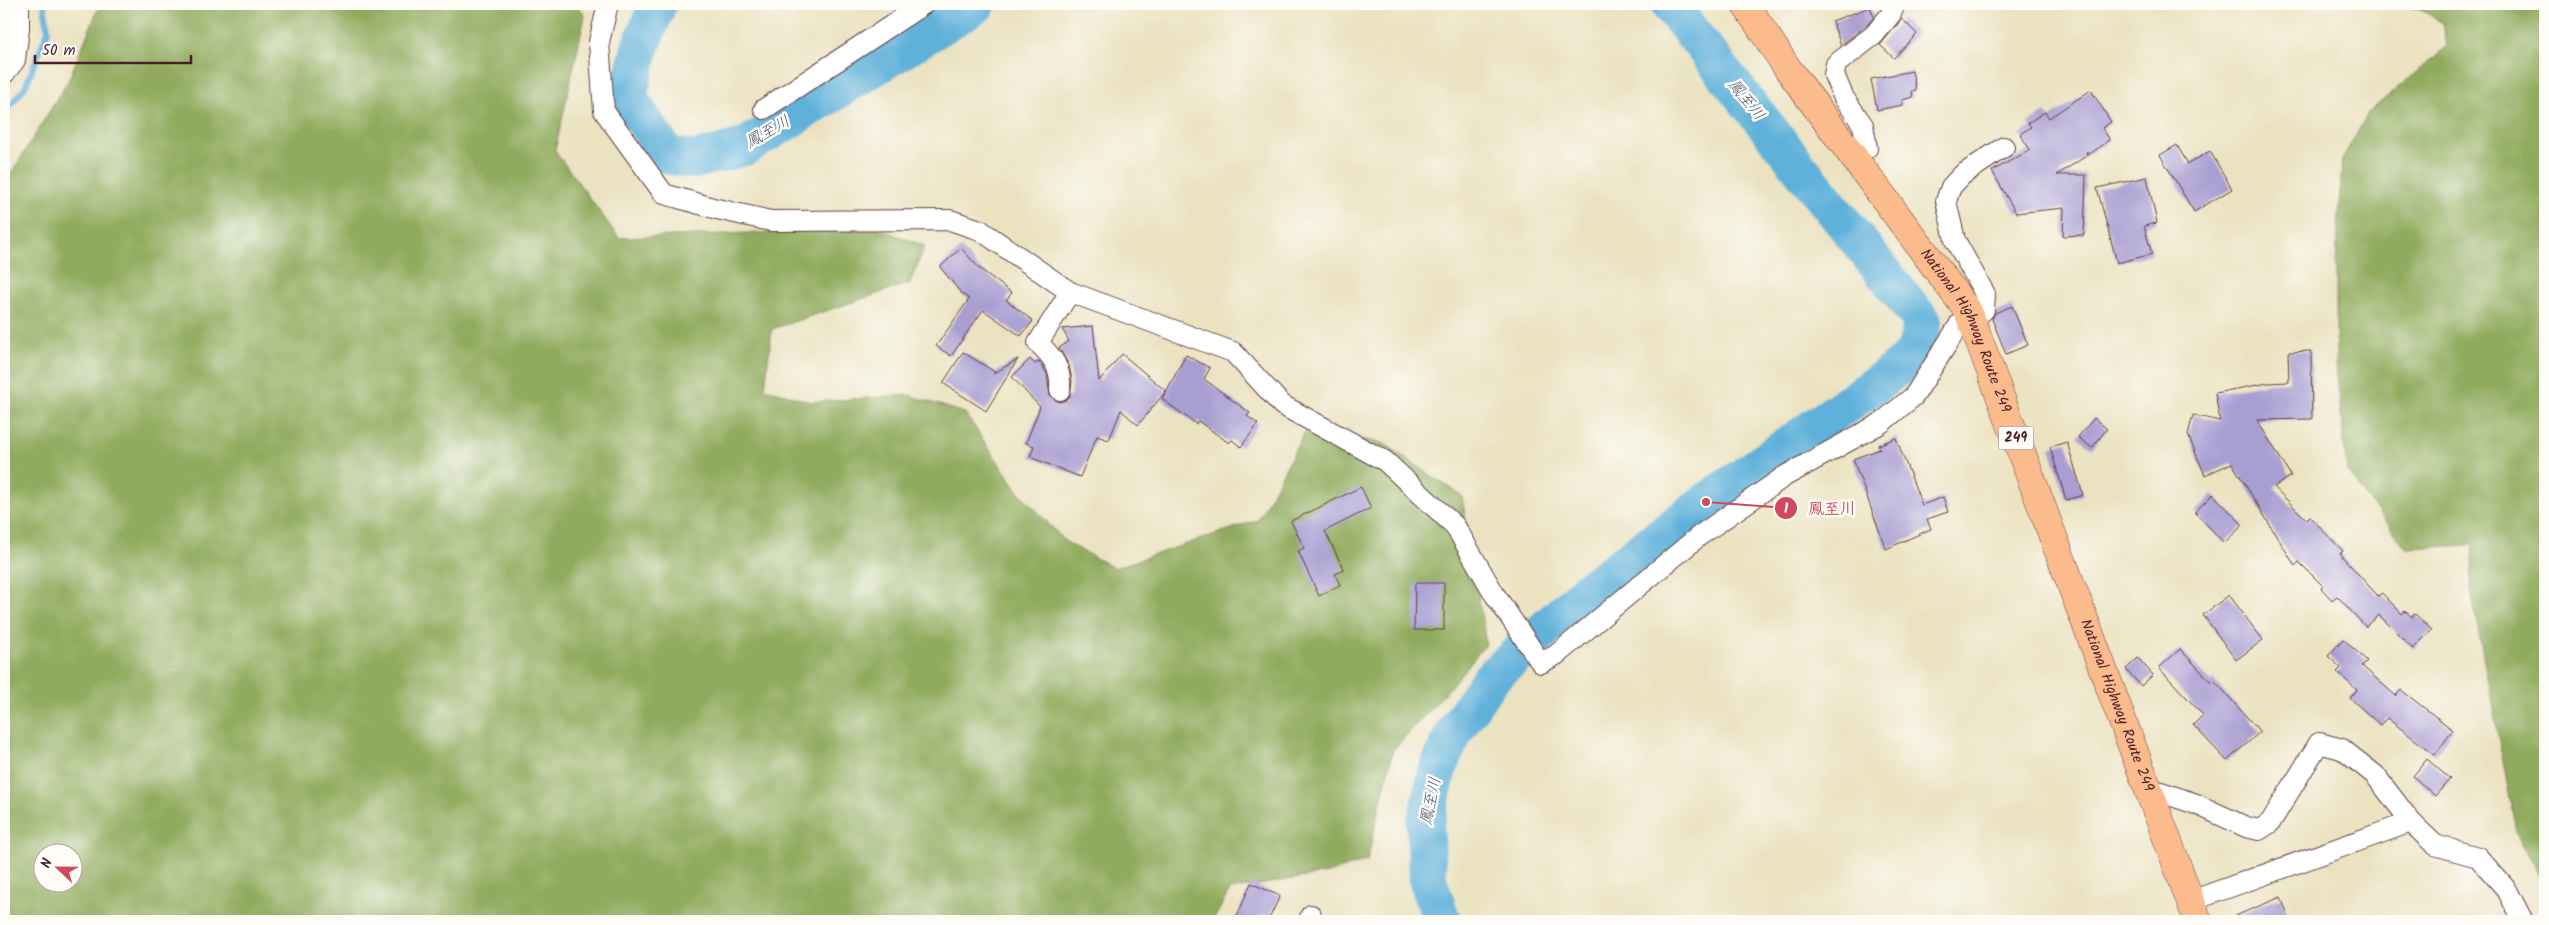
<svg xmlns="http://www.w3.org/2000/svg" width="2549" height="925" viewBox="0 0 2549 925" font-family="Kalam,'Klee One',sans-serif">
<rect width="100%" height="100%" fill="#fdfcf7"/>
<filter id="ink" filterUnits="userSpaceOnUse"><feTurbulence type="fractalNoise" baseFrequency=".02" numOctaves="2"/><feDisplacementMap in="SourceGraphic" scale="10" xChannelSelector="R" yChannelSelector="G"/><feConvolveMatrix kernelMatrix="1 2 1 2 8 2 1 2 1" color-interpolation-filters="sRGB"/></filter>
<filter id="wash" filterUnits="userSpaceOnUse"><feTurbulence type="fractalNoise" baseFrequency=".0096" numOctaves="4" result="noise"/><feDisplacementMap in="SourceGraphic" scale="20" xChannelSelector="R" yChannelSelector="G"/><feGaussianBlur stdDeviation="1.12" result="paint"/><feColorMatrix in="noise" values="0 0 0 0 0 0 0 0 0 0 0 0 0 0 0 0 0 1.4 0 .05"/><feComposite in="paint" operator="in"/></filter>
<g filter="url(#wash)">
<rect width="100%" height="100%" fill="#ebe2c0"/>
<g fill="#90ab5d" stroke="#6d6544" fill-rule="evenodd">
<path d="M 100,4 L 577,4 L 585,16 L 555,151 L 619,238 L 877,228 L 925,246 L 910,283 L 772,329 L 765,388 L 811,402 L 908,395 L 965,413 L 1018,491 L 1066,542 L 1114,568 L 1258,520 L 1306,429 L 1383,443 L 1462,496 L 1486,644 L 1444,694 L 1393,750 L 1367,861 L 1328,873 L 1230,890 L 1213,921 L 4,921 L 4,185 L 68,81 ZM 42,852 L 72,852 L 72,882 L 42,882 Z"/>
<path d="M 2402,4 L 2545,4 L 2545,886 L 2516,831 L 2471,591 L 2473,545 L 2406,548 L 2347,472 L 2336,365 L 2336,264 L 2342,159 L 2369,112 L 2447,46 L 2443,23 L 2423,11 Z"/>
</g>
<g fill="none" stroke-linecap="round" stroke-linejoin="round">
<path stroke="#5fb1da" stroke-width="6" d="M 4,114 L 25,87 L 48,31 L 44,4"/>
<g stroke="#5fb1da" stroke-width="38">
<path d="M 658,4 L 640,48 L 628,97 L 667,155 L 694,160 L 745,147 L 977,4"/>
<path d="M 1442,921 L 1428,881 L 1425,824 L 1438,769 L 1454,732 L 1490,679 L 1588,590 L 1706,502 L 1879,382 L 1914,355 L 1923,322 L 1669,4"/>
</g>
</g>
<g id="blocks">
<g fill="#a89ed2">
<path d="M 1870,7 L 1874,17 L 1866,26 L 1841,45 L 1832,21 Z"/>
<path d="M 1902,19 L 1917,34 L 1894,58 L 1880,45 Z"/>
<path d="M 1912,71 L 1916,90 L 1912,91 L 1913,97 L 1902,100 L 1903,105 L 1877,110 L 1871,79 Z"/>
<path d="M 2091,90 L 2111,122 L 2102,128 L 2110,140 L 2088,155 L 2087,151 L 2086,156 L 2057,175 L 2086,175 L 2084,235 L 2063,236 L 2064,208 L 2016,213 L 1992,171 L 2030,150 L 2020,134 L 2031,127 L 2028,123 L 2045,112 L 2049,118 Z"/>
<path d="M 2177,145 L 2188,164 L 2210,151 L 2232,189 L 2194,212 L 2160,155 Z"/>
<path d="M 2147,177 L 2157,223 L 2144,226 L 2152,254 L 2117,263 L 2097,188 Z"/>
<path d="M 961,248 L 979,268 L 1012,293 L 1006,300 L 1033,321 L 1021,336 L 983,310 L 951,356 L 936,346 L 969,299 L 961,293 L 940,267 Z"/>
<path d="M 2012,306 L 2028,345 L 2006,354 L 1992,319 L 1995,313 Z"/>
<path d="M 1093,326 L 1099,381 L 1122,354 L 1166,391 L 1138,425 L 1121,410 L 1109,440 L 1097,436 L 1080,477 L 1030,457 L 1034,446 L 1026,443 L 1040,407 L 1012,377 L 1030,359 L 1035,364 L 1039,361 L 1047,374 L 1050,396 L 1059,402 L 1066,400 L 1070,396 L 1072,381 L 1069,365 L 1059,348 L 1069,341 L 1062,329 Z"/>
<path d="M 2311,351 L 2312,419 L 2257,420 L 2291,476 L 2274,487 L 2307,520 L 2310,517 L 2343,551 L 2340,554 L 2378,596 L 2382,593 L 2402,614 L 2405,611 L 2412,617 L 2415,614 L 2432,630 L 2413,649 L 2379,615 L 2366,627 L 2337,596 L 2332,600 L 2321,588 L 2323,586 L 2299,562 L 2295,566 L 2232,463 L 2205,475 L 2188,435 L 2193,415 L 2220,421 L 2215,393 L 2268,383 L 2289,382 L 2288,352 Z"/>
<path d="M 963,352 L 995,372 L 993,374 L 1018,359 L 986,411 L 943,383 Z"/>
<path d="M 1186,355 L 1210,368 L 1204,379 L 1250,413 L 1247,416 L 1258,424 L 1241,447 L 1232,440 L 1229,443 L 1198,421 L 1196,424 L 1162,399 Z"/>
<path d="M 2094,418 L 2107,429 L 2092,448 L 2078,437 Z"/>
<path d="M 1896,438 L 1922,505 L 1943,497 L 1948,512 L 1927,519 L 1931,529 L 1886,549 L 1853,459 L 1880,449 L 1878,445 Z"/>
<path d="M 2067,442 L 2083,495 L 2066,500 L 2050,447 Z"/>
<path d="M 1361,487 L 1371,508 L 1325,531 L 1344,570 L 1335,574 L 1340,585 L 1319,596 L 1298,551 L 1304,548 L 1291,521 Z"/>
<path d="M 2213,494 L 2243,525 L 2224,543 L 2195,512 Z"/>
<path d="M 1415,583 L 1444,583 L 1444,630 L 1414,630 Z"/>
<path d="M 2229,595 L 2263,640 L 2236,660 L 2203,615 Z"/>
<path d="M 2343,639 L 2367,661 L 2362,666 L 2396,696 L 2401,690 L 2453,730 L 2435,755 L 2387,718 L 2380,725 L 2350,698 L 2357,690 L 2337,672 L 2341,668 L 2328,656 Z"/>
<path d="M 2180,649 L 2211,682 L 2214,680 L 2260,732 L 2227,761 L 2193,725 L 2203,715 L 2159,668 Z"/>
<path d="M 2138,658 L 2153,675 L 2141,686 L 2126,669 Z"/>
<path d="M 2427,759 L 2450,779 L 2435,796 L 2413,776 Z"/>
<path d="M 1251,883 L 1280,896 L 1268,921 L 1235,921 Z"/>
<path d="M 2281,897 L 2290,921 L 2223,921 Z"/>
</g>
</g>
</g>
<g filter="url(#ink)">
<use href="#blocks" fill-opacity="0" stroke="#623c41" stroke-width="1"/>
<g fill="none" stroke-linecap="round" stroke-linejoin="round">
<defs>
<g id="minor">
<path d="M 608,4 L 599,42 L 604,111 L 664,194 L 717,209 L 771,221 L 950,220 L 980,230 L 1070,292 L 1233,352 L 1282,405 L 1385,461 L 1455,526 L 1495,595 L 1541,663 L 1556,655 L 1699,536 L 1785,476 L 1881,423 L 1914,396 L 1968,311"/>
<path d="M 4,74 L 15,60 L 19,29 L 19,4"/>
<path d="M 764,109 L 924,4"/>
<path d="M 1853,157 L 1867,148 L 1863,125 L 1844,98 L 1834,75 L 1836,64 L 1874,35 L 1891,14 L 1895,4"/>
<path d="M 1971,319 L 1984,310 L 1985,294 L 1955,240 L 1946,201 L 1951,187 L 1962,175 L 2004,147"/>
<path d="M 1060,390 C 1062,369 1053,357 1038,343 L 1070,292"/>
<path d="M 2146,787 L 2196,804 L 2246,827 L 2259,830 L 2270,823 L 2319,743 L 2342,749 L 2375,775 L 2411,822 L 2435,845 L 2478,857 L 2507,890 L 2523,921"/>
<path d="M 2191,901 L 2411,822"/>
<path d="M 1309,921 L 1311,915"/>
</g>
<g id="highway">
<path id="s1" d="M 1745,4 L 1788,69 L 1968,311 L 2198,921"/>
</g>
</defs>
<use href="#minor" stroke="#623c41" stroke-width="22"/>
<use href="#highway" stroke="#623c41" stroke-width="29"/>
<use href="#minor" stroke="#fff" stroke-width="20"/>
<use href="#highway" stroke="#fbbb8c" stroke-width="28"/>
</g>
</g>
<g text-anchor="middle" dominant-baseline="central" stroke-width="5" stroke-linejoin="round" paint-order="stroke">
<rect fill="#fdfcf7" stroke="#806168" stroke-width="1" x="1998.5" y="426.5" width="35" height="23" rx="4"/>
<g font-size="14" font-weight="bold" fill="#4a1f2b">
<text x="2016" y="438">249</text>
</g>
<g font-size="15" fill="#4a1f2b" stroke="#fdfcf7">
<text stroke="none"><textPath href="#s1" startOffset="396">National Highway Route 249</textPath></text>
<text stroke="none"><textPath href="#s1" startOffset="801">National Highway Route 249</textPath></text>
</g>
<g font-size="16" font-style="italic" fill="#525971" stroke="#fdfcf7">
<text transform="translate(1746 100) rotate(51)">鳳至川</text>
<text transform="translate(768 132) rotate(-30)">鳳至川</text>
<text transform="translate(1431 801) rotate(-78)">鳳至川</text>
</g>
</g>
<path fill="none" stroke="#d1495b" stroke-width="2" d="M1706 502L1786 508"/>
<g fill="#d1495b" stroke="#fdfcf7" stroke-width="2">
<circle cx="1706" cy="502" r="5"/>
<circle cx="1786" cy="508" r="12"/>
</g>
<g font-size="15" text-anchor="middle" font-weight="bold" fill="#fff">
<text x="1786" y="513">1</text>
</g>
<g font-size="16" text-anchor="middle" font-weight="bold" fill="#d1495b" stroke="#fdfcf7" stroke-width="5" stroke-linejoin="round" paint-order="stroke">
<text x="1832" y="514">鳳至川</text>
</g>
<rect width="2549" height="925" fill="none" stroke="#fdfcf7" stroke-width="20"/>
<g transform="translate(58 868) rotate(292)"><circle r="24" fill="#fdfcf7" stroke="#b5a4a5"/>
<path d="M0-4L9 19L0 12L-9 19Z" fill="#d1495b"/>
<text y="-8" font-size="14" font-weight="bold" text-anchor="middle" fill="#4a1f2b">N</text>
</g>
<path d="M35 55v8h156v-8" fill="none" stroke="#4a1f2b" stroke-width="2.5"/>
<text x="42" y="55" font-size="15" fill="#4a1f2b" stroke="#fdfcf7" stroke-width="4" paint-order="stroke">50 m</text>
</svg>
